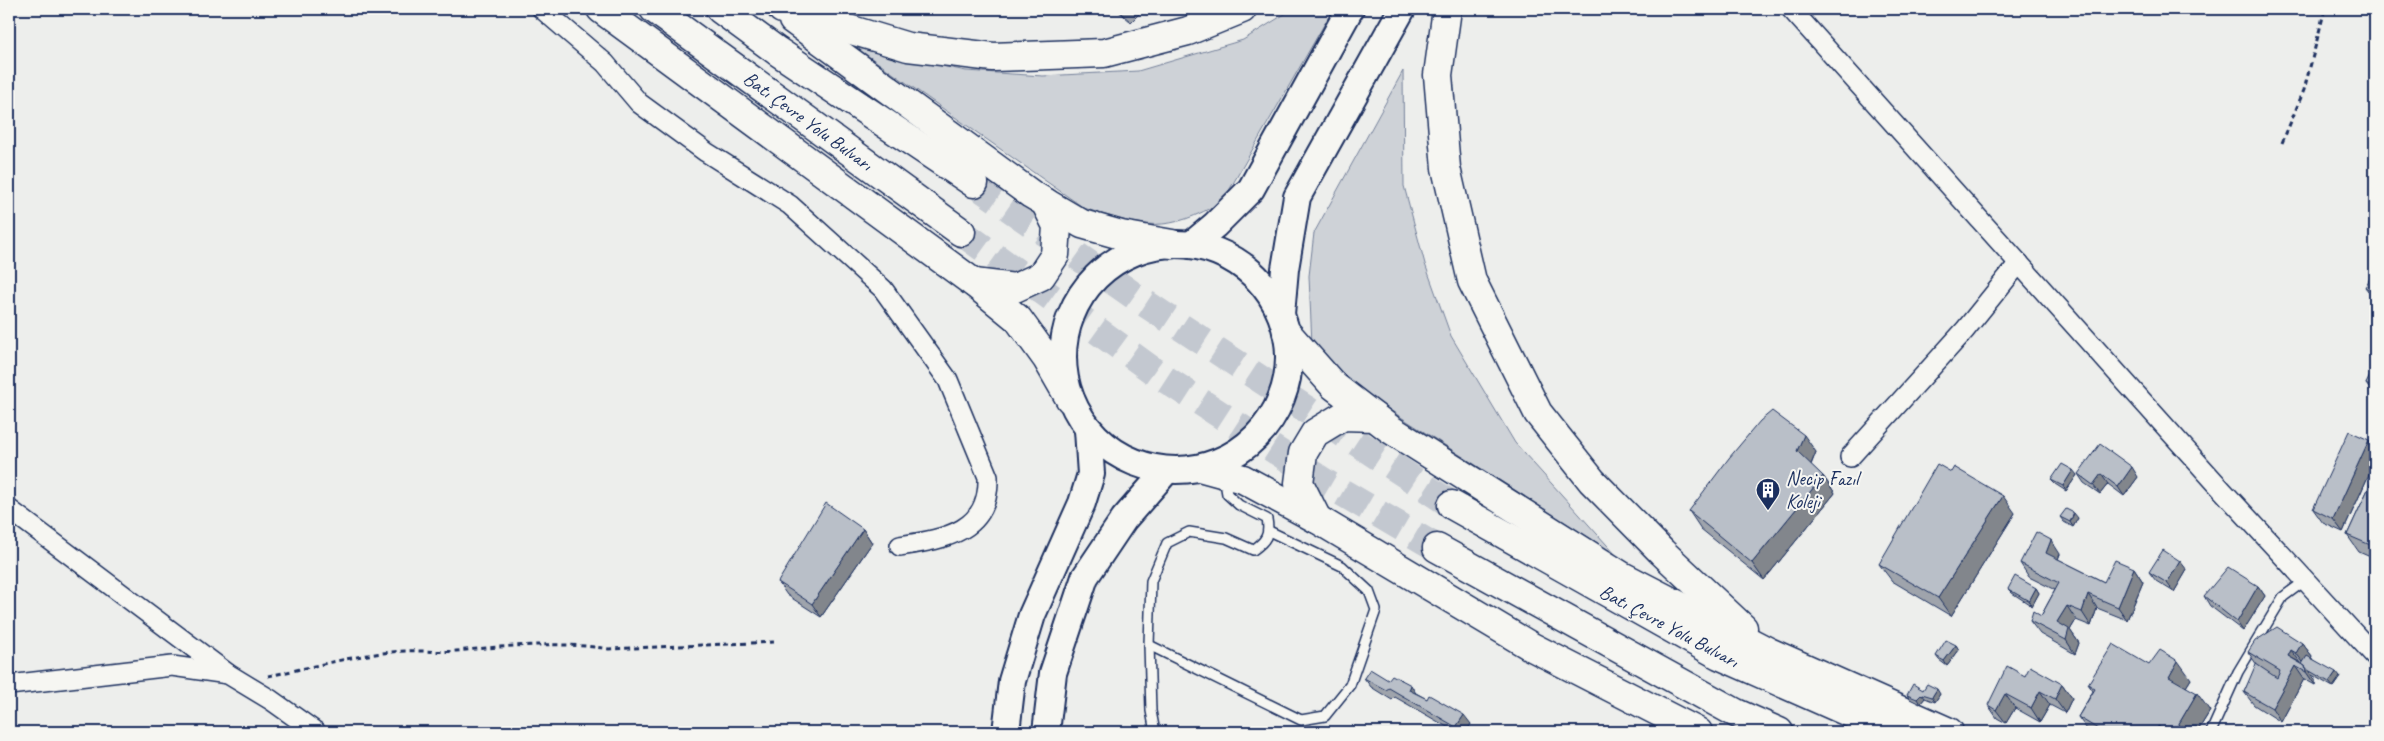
<svg xmlns="http://www.w3.org/2000/svg" width="2384" height="741" viewBox="0 0 2384 741" font-family="Caveat,sans-serif">
<rect width="100%" height="100%" fill="#edeeec"/>
<filter id="ink" filterUnits="userSpaceOnUse"><feTurbulence type="fractalNoise" baseFrequency=".02" numOctaves="2"/><feDisplacementMap in="SourceGraphic" scale="10" xChannelSelector="R" yChannelSelector="G"/><feConvolveMatrix kernelMatrix="1 2 1 2 8 2 1 2 1" color-interpolation-filters="sRGB"/></filter>
<g filter="url(#ink)">
<g fill="#ced2d7" stroke="#74809a">
<path d="M 1293,9 L 1333,9 L 1223,201 C 1167,234 1144,228 1084,208 L 857,48 L 966,71 L 1043,76 L 1138,71 L 1243,40 Z"/>
<path d="M 1403,71 L 1404,186 L 1425,264 L 1451,336 L 1515,443 L 1616,555 L 1329,371 L 1312,345 L 1309,276 L 1314,233 Z"/>
</g>
<g fill="none" stroke-linecap="round" stroke-linejoin="round">
<g stroke="#c3c8d0" stroke-width="28" stroke-dasharray="28 14" stroke-linecap="butt">
<path d="M 974,183 L 1140,300 L 1452,505"/>
<path d="M 961,232 L 1159,375 L 1326,483 L 1437,548"/>
</g>
<defs>
<g id="service">
<path d="M 1149,645 L 1301,720 L 1325,716 L 1350,685 L 1376,610 L 1369,591 L 1342,566 L 1269,531"/>
<path d="M 1155,732 L 1151,711 L 1149,645 L 1151,581 L 1167,543 L 1189,532 L 1226,538 L 1253,550 C 1266,541 1270,535 1267,519 L 1239,505 L 1227,494 L 1224,477"/>
<path d="M 2211,732 L 2238,672 L 2283,597 L 2306,580"/>
</g>
<g id="minor">
<path d="M 542,9 L 605,63 L 639,103 L 706,152 L 790,205 L 883,289 L 948,380 L 988,477 C 990,533 943,539 900,546"/>
<path d="M 1791,9 L 2223,491 L 2375,656"/>
<path d="M 1850,457 L 1965,330 L 2019,263"/>
<path d="M 9,509 L 227,673"/>
<path d="M 9,685 L 172,666 L 228,674 L 271,700 L 316,732"/>
</g>
<g id="secondary">
<circle cx="1176" cy="357" r="113"/>
<path d="M 1191,245 L 1215,225 L 1251,189 L 1350,9"/>
<path d="M 1281,314 L 1285,269 L 1297,197 L 1402,9"/>
<path d="M 1006,732 L 1012,681 L 1032,615 L 1082,503 L 1091,474 L 1088,430"/>
<path d="M 1046,732 L 1053,673 L 1085,577 L 1124,519 L 1166,471"/>
</g>
<g id="trunk">
<path d="M 601,9 L 974,283 L 1018,319 L 1047,359 L 1070,399"/>
<path d="M 654,9 L 961,232"/>
<path d="M 720,9 L 777,51 L 974,183"/>
<path d="M 782,9 L 908,47 L 993,57 L 1104,53 L 1188,31 L 1242,9"/>
<path d="M 1447,9 L 1438,75 L 1446,168 L 1472,281 L 1538,413 L 1592,481 L 1662,552 L 1743,628"/>
<path d="M 793,20 L 1031,194 L 1082,224 L 1121,235 L 1172,244"/>
<path d="M 974,283 L 1015,288 L 1041,276 L 1055,255 L 1057,226 L 1045,202"/>
<path d="M 1287,333 L 1334,386 L 1390,429 L 1622,576 L 1769,652 L 1949,732"/>
<path d="M 1203,468 L 1243,479 L 1317,519 L 1532,647 L 1698,732"/>
<path d="M 1452,505 L 1719,655 L 1893,732"/>
<path d="M 1317,519 L 1299,483 L 1303,453 L 1315,433 L 1343,416 L 1374,417"/>
<path d="M 1437,548 L 1736,713 L 1779,732"/>
</g>
</defs>
<use href="#service" stroke="#1b2f5e" stroke-width="12"/>
<use href="#minor" stroke="#1b2f5e" stroke-width="22"/>
<use href="#secondary" stroke="#1b2f5e" stroke-width="30"/>
<use href="#trunk" stroke="#1b2f5e" stroke-width="31"/>
<g stroke="#1b2f5e" stroke-width="3" stroke-dasharray="5 4" stroke-linecap="butt">
<path d="M 2282,143 L 2304,90 L 2325,9"/>
<path d="M 268,676 C 309,668 350,656 392,652 C 413,649 434,653 456,651 C 505,646 561,641 609,649 L 776,642"/>
</g>
<use href="#service" stroke="#f6f6f2" stroke-width="9"/>
<use href="#minor" stroke="#f6f6f2" stroke-width="19"/>
<use href="#secondary" stroke="#f6f6f2" stroke-width="26"/>
<use href="#trunk" stroke="#f6f6f2" stroke-width="28"/>
</g>
<g fill="#9fa4ac" stroke="#1b2f5e">
<path d="M 1116,9 L 1144,9 L 1131,22 Z"/>
<path d="M 2375,276 L 2375,298 L 2372,296 L 2365,287 Z"/>
<path d="M 2375,368 L 2375,392 L 2369,388 L 2366,384 Z"/>
<path d="M 2375,449 L 2375,461 L 2343,532 L 2323,523 L 2313,509 Z"/>
<path d="M 1816,452 L 1811,465 L 1823,476 L 1835,493 L 1764,580 L 1701,529 L 1689,511 Z"/>
<path d="M 2078,474 L 2138,477 L 2124,496 L 2108,484 L 2100,494 L 2084,483 Z"/>
<path d="M 2375,474 L 2375,559 L 2359,552 L 2347,535 Z"/>
<path d="M 2077,475 L 2066,491 L 2055,484 L 2051,480 Z"/>
<path d="M 2015,513 L 1951,616 L 1892,581 L 1879,564 Z"/>
<path d="M 2060,517 L 2078,518 L 2073,527 L 2064,522 Z"/>
<path d="M 863,529 L 872,543 L 821,617 L 787,595 L 778,582 Z"/>
<path d="M 2060,554 L 2058,559 L 2104,582 L 2134,568 L 2143,582 L 2127,620 L 2097,608 L 2091,626 L 2076,620 L 2070,630 L 2079,643 L 2075,654 L 2040,634 L 2030,621 L 2041,616 L 2055,590 L 2029,577 L 2020,563 Z"/>
<path d="M 2187,570 L 2174,592 L 2156,581 L 2149,572 Z"/>
<path d="M 2258,586 L 2265,596 L 2243,631 L 2210,606 L 2204,596 Z"/>
<path d="M 2036,588 L 2039,593 L 2032,606 L 2012,593 L 2008,589 Z"/>
<path d="M 2302,643 L 2312,656 L 2311,658 L 2340,677 L 2333,687 L 2312,675 L 2315,680 L 2315,685 L 2304,679 L 2281,722 L 2254,705 L 2244,692 L 2257,665 L 2248,652 Z"/>
<path d="M 1956,645 L 1959,650 L 1947,666 L 1939,660 L 1936,656 Z"/>
<path d="M 2025,676 L 2062,684 L 2072,698 L 2065,713 L 2050,705 L 2040,722 L 2015,708 L 2006,723 L 1997,718 L 1988,705 Z"/>
<path d="M 1364,678 L 1388,680 L 1416,693 L 1471,724 L 1466,732 L 1456,732 L 1395,697 L 1392,700 L 1371,687 Z"/>
<path d="M 2191,679 L 2186,687 L 2210,711 L 2197,732 L 2089,732 L 2078,717 L 2093,691 L 2088,684 Z"/>
<path d="M 1923,690 L 1940,694 L 1935,702 L 1925,698 L 1920,704 L 1910,699 L 1907,695 Z"/>
</g>
<g fill="#82868c" stroke="#1b2f5e">
<path d="M 1804,435 L 1816,452 L 1809,469 L 1797,451 Z"/>
<path d="M 2369,440 L 2375,449 L 2375,461 L 2343,532 L 2333,519 Z"/>
<path d="M 2132,467 L 2138,477 L 2124,496 L 2118,487 Z"/>
<path d="M 2073,470 L 2077,475 L 2066,491 L 2063,486 Z"/>
<path d="M 2101,474 L 2108,484 L 2100,494 L 2093,485 Z"/>
<path d="M 1823,476 L 1835,493 L 1764,580 L 1752,563 Z"/>
<path d="M 2003,496 L 2015,513 L 1951,616 L 1938,598 Z"/>
<path d="M 2074,513 L 2078,518 L 2073,527 L 2070,522 Z"/>
<path d="M 863,529 L 872,543 L 821,617 L 812,604 Z"/>
<path d="M 2051,540 L 2060,554 L 2055,567 L 2046,553 Z"/>
<path d="M 2180,561 L 2187,570 L 2174,592 L 2167,583 Z"/>
<path d="M 2134,568 L 2143,582 L 2127,620 L 2118,607 Z"/>
<path d="M 2258,586 L 2265,596 L 2243,631 L 2237,622 Z"/>
<path d="M 2036,588 L 2039,593 L 2032,606 L 2029,601 Z"/>
<path d="M 2088,594 L 2097,608 L 2091,626 L 2082,612 Z"/>
<path d="M 2067,606 L 2076,620 L 2070,630 L 2079,643 L 2075,654 L 2066,640 L 2057,622 Z"/>
<path d="M 2302,643 L 2312,656 L 2306,666 L 2296,653 Z"/>
<path d="M 1956,645 L 1959,650 L 1947,666 L 1944,661 Z"/>
<path d="M 2291,650 L 2301,663 L 2288,656 Z"/>
<path d="M 2178,661 L 2191,679 L 2181,695 L 2169,677 Z"/>
<path d="M 2295,666 L 2304,679 L 2281,722 L 2272,708 Z"/>
<path d="M 2305,666 L 2315,680 L 2315,685 L 2306,672 Z"/>
<path d="M 2336,672 L 2340,677 L 2333,687 L 2329,682 Z"/>
<path d="M 2062,684 L 2072,698 L 2065,713 L 2055,699 Z"/>
<path d="M 1411,685 L 1417,695 L 1409,690 Z"/>
<path d="M 1937,689 L 1940,694 L 1935,702 L 1932,697 Z"/>
<path d="M 2040,691 L 2050,705 L 2040,722 L 2031,708 Z"/>
<path d="M 2197,693 L 2210,711 L 2197,732 L 2174,732 Z"/>
<path d="M 1922,694 L 1925,698 L 1920,704 L 1917,699 Z"/>
<path d="M 2005,694 L 2015,708 L 2006,723 L 1996,710 Z"/>
<path d="M 1464,715 L 1471,724 L 1466,732 L 1460,732 L 1456,727 Z"/>
<path d="M 2158,726 L 2162,732 L 2157,732 Z"/>
</g>
<g fill="#b9bfc8" stroke="#1b2f5e">
<path d="M 2372,275 L 2375,276 L 2375,292 L 2365,287 Z"/>
<path d="M 2374,367 L 2375,368 L 2375,389 L 2366,384 Z"/>
<path d="M 1772,411 L 1804,435 L 1797,451 L 1823,476 L 1752,563 L 1689,511 L 1729,458 L 1760,421 Z"/>
<path d="M 2349,431 L 2369,440 L 2333,519 L 2313,509 Z"/>
<path d="M 2100,444 L 2132,467 L 2118,487 L 2101,474 L 2093,485 L 2078,474 Z"/>
<path d="M 1937,464 L 1951,472 L 1954,467 L 2003,496 L 1938,598 L 1879,564 Z"/>
<path d="M 2062,464 L 2073,470 L 2063,486 L 2051,480 Z"/>
<path d="M 2375,474 L 2375,547 L 2347,535 Z"/>
<path d="M 826,503 L 863,529 L 812,604 L 778,582 Z"/>
<path d="M 2066,509 L 2074,513 L 2070,522 L 2060,517 Z"/>
<path d="M 2036,532 L 2051,540 L 2046,553 L 2104,582 L 2115,560 L 2134,568 L 2118,607 L 2088,594 L 2082,612 L 2067,606 L 2057,622 L 2069,629 L 2066,640 L 2030,621 L 2033,611 L 2041,616 L 2059,583 L 2020,563 Z"/>
<path d="M 2163,550 L 2180,561 L 2167,583 L 2149,572 Z"/>
<path d="M 2228,567 L 2258,586 L 2237,622 L 2204,596 Z"/>
<path d="M 2015,576 L 2036,588 L 2029,601 L 2008,589 Z"/>
<path d="M 2277,627 L 2302,643 L 2296,653 L 2291,650 L 2288,656 L 2305,666 L 2306,672 L 2295,666 L 2272,708 L 2244,692 L 2256,664 L 2277,678 L 2280,671 L 2248,652 L 2255,641 Z"/>
<path d="M 1946,640 L 1956,645 L 1944,661 L 1936,656 Z"/>
<path d="M 2113,644 L 2149,665 L 2160,650 L 2178,661 L 2169,677 L 2197,693 L 2174,732 L 2168,732 L 2158,726 L 2157,732 L 2103,732 L 2078,717 L 2095,689 L 2088,684 Z"/>
<path d="M 2307,656 L 2336,672 L 2329,682 L 2308,670 L 2305,666 L 2302,664 Z"/>
<path d="M 2007,666 L 2025,676 L 2030,666 L 2062,684 L 2055,699 L 2040,691 L 2031,708 L 2005,694 L 1996,710 L 1988,705 Z"/>
<path d="M 1370,669 L 1388,680 L 1392,675 L 1411,685 L 1409,690 L 1427,699 L 1429,695 L 1464,715 L 1456,727 L 1389,688 L 1386,690 L 1364,678 Z"/>
<path d="M 1913,684 L 1923,690 L 1927,684 L 1937,689 L 1932,697 L 1922,694 L 1917,699 L 1907,695 Z"/>
</g>
</g>
<defs>
<symbol id="building-pin" viewBox="-11 -11 22 30"><path d="M0 17L-7.5 6A9.5 9.5 0 1 1 7.5 6Z" fill="#1b2f5e" stroke="#f6f6f2"/><path d="M-4-6H4V6H1V3H-1V6H-4ZM-2.5-4.3h1.7v1.8h-1.7ZM.8-4.3h1.7v1.8H.8ZM-2.5-1h1.7V.8h-1.7ZM.8-1h1.7V.8H.8Z" fill="#fff"/></symbol>
</defs>
<g fill-rule="evenodd">
<use href="#building-pin" x="1754" y="476" width="28" height="38"/>
</g>
<g text-anchor="middle" dominant-baseline="central" stroke-width="4" stroke-linejoin="round" paint-order="stroke">
<g font-size="20" fill="#1b2f5e" stroke="#f6f6f2">
<text transform="translate(808 121) rotate(36)">Batı Çevre Yolu Bulvarı</text>
<text transform="translate(1669 626) rotate(28)">Batı Çevre Yolu Bulvarı</text>
</g>
<g font-size="20" fill="#1b2f5e" stroke="#f6f6f2" text-anchor="start">
<text x="1786" y="478">Necip Fazıl<tspan x="1786" dy="23">Koleji</tspan></text>
</g>
</g>
<rect width="2384" height="741" fill="none" stroke="#f6f6f2" stroke-width="30"/>
<rect x="15" y="15" width="2354" height="711" fill="none" stroke="#1b2f5e" stroke-width="2" filter="url(#ink)"/>
</svg>
